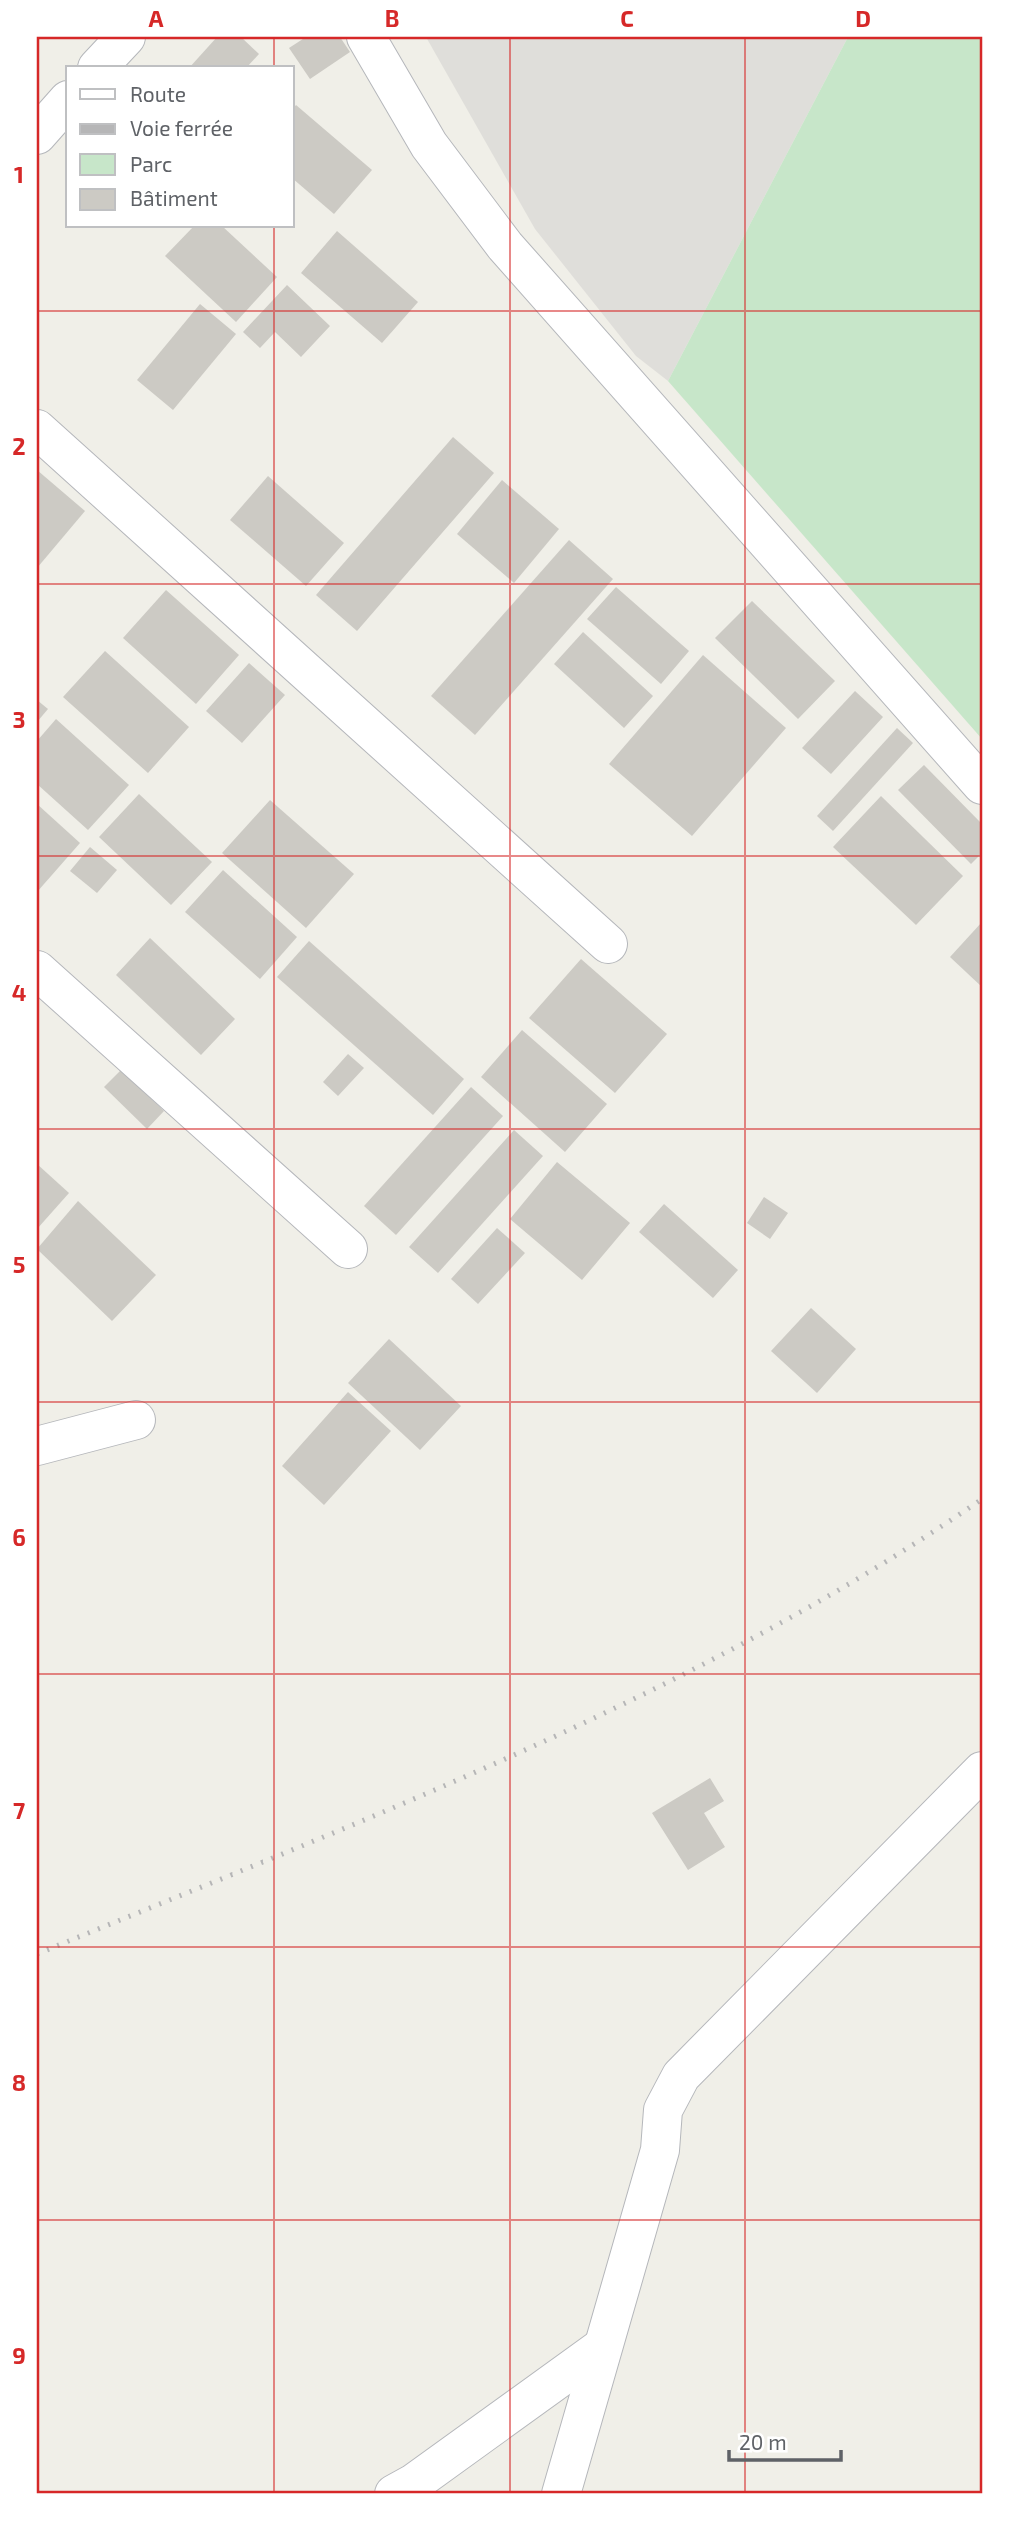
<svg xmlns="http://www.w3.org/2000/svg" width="1019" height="2531" viewBox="0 0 1019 2531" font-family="'Exo 2',sans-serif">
<rect width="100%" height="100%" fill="#f0efe8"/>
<path fill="#dfdeda" d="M 426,37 L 848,37 L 668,381 L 636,356 L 535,229 Z"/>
<path fill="#c7e6c9" d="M 848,37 L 982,37 L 982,739 L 668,381 Z"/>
<g fill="#cccac4">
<path d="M 217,37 L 241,37 L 259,54 L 246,68 L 189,68 Z"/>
<path d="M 306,37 L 340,37 L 350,52 L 310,79 L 289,48 Z"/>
<path d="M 296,105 L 372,170 L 334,214 L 292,178 L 292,110 Z"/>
<path d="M 194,226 L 222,226 L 277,277 L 236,322 L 165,256 Z"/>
<path d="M 337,231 L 418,302 L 382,343 L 301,273 Z"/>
<path d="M 287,285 L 330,326 L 301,357 L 275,332 L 260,348 L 243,332 Z"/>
<path d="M 200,304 L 236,334 L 173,410 L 137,380 Z"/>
<path d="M 453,437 L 494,473 L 357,631 L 316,595 Z"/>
<path d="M 37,470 L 85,511 L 37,568 Z"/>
<path d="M 268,476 L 344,543 L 306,586 L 230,520 Z"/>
<path d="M 502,480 L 559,529 L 514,583 L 457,534 Z"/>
<path d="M 569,540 L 613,579 L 475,735 L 431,696 Z"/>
<path d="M 616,587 L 689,651 L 661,684 L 587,619 Z"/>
<path d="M 166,590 L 239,655 L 196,704 L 123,638 Z"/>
<path d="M 752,601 L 835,681 L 798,719 L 715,638 Z"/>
<path d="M 583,632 L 653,696 L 624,728 L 554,664 Z"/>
<path d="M 105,651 L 189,727 L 148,773 L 63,697 Z"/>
<path d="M 703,655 L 786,728 L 692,836 L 609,764 Z"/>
<path d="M 249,663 L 285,695 L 242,743 L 206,711 Z"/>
<path d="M 855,691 L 883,717 L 831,774 L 802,748 Z"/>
<path d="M 37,700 L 48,709 L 37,722 Z"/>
<path d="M 56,719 L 129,785 L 88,830 L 37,784 L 37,741 Z"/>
<path d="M 897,728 L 913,743 L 833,831 L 817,816 Z"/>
<path d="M 924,765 L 982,824 L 982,853 L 971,864 L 898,790 Z"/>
<path d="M 139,794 L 212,862 L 171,905 L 99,837 Z"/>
<path d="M 881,796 L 963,876 L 916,925 L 833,847 Z"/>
<path d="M 270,800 L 354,874 L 306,928 L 222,853 Z"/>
<path d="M 37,804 L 80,843 L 37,892 Z"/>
<path d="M 90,847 L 117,870 L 97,893 L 70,871 Z"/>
<path d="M 223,870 L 297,937 L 260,979 L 185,912 Z"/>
<path d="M 982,922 L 982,987 L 950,957 Z"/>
<path d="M 150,938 L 235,1019 L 201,1055 L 116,975 Z"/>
<path d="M 309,941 L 464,1079 L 433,1115 L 277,977 Z"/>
<path d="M 581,959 L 667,1034 L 615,1093 L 529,1018 Z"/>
<path d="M 522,1030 L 607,1104 L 565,1152 L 481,1077 Z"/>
<path d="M 348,1054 L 364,1068 L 338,1096 L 323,1082 Z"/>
<path d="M 121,1070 L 164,1111 L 147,1129 L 104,1087 Z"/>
<path d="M 471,1087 L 503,1116 L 396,1235 L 364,1206 Z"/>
<path d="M 514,1130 L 543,1156 L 438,1273 L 409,1247 Z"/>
<path d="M 557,1162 L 630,1223 L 582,1280 L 510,1219 Z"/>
<path d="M 37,1164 L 69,1193 L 37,1229 Z"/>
<path d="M 764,1197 L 788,1213 L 770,1239 L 747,1223 Z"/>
<path d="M 78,1201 L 156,1275 L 112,1321 L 37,1249 Z"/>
<path d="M 664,1204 L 738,1270 L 713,1298 L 639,1232 Z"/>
<path d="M 497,1228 L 525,1253 L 478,1304 L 451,1279 Z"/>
<path d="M 811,1308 L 856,1349 L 817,1393 L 771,1351 Z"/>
<path d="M 389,1339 L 461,1406 L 420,1450 L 348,1383 Z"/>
<path d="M 348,1392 L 391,1431 L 324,1505 L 282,1466 Z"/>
<path d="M 710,1778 L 724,1801 L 704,1813 L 725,1847 L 688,1870 L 652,1813 Z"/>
</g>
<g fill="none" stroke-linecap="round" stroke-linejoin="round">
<defs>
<g id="street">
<path d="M 366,37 L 429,145 L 505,246 L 982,785"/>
<path d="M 97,68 L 126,37"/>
<path d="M 37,135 L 68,100"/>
<path d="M 37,429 L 608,944"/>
<path d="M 37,970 L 348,1249"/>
<path d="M 37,1446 L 136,1420"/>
<path d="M 394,2494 L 414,2483 L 601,2348"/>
<path d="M 561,2494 L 660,2150 L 663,2110 L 681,2076 L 982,1771"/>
</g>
</defs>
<use href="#street" stroke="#b5b7bb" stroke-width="40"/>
<use href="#street" stroke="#fff" stroke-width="38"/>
<path stroke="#b6b6b7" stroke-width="5" stroke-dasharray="2 9" stroke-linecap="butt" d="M 37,1954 C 358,1822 695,1697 982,1499"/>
</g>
<path fill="none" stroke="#d62828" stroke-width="2" stroke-opacity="0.55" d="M 274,37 L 274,68M 510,37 L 510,2494M 745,37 L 745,2494M 274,226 L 274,2494M 37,311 L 982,311M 37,584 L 982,584M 37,856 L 982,856M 37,1129 L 982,1129M 37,1402 L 982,1402M 37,1674 L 982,1674M 37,1947 L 982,1947M 37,2220 L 982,2220"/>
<rect width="1019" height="2531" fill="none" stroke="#ffffff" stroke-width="77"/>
<rect x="66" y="66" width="228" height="161" fill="#ffffff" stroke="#bfc0c2" stroke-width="2"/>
<rect x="80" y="89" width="35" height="10" fill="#ffffff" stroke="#bfc0c2" stroke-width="2"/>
<text x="130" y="102" font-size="21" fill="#5f6267">Route</text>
<rect x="80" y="124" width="35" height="10" fill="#b6b6b7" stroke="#bfc0c2" stroke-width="2"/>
<text x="130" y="136" font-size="21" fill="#5f6267">Voie ferrée</text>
<rect x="80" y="154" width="35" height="21" fill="#c7e6c9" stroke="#bfc0c2" stroke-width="2"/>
<text x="130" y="172" font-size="21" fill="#5f6267">Parc</text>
<rect x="80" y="189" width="35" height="21" fill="#cccac4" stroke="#bfc0c2" stroke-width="2"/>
<text x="130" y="206" font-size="21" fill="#5f6267">Bâtiment</text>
<path d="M729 2450v10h112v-10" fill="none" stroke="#5f6267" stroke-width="3.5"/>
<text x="739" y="2450" font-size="21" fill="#5f6267" stroke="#ffffff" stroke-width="5" paint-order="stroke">20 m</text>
<rect x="38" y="38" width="943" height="2454" fill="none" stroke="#d62828" stroke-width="2.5"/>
<g font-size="23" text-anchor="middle" font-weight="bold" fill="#d62828">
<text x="156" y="27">A</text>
<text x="392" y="27">B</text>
<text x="627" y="27">C</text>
<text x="863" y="27">D</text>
<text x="19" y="183">1</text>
<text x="19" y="455">2</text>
<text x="19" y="728">3</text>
<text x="19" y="1001">4</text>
<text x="19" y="1273">5</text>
<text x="19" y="1546">6</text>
<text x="19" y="1819">7</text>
<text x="19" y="2091">8</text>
<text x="19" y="2364">9</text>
</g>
</svg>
